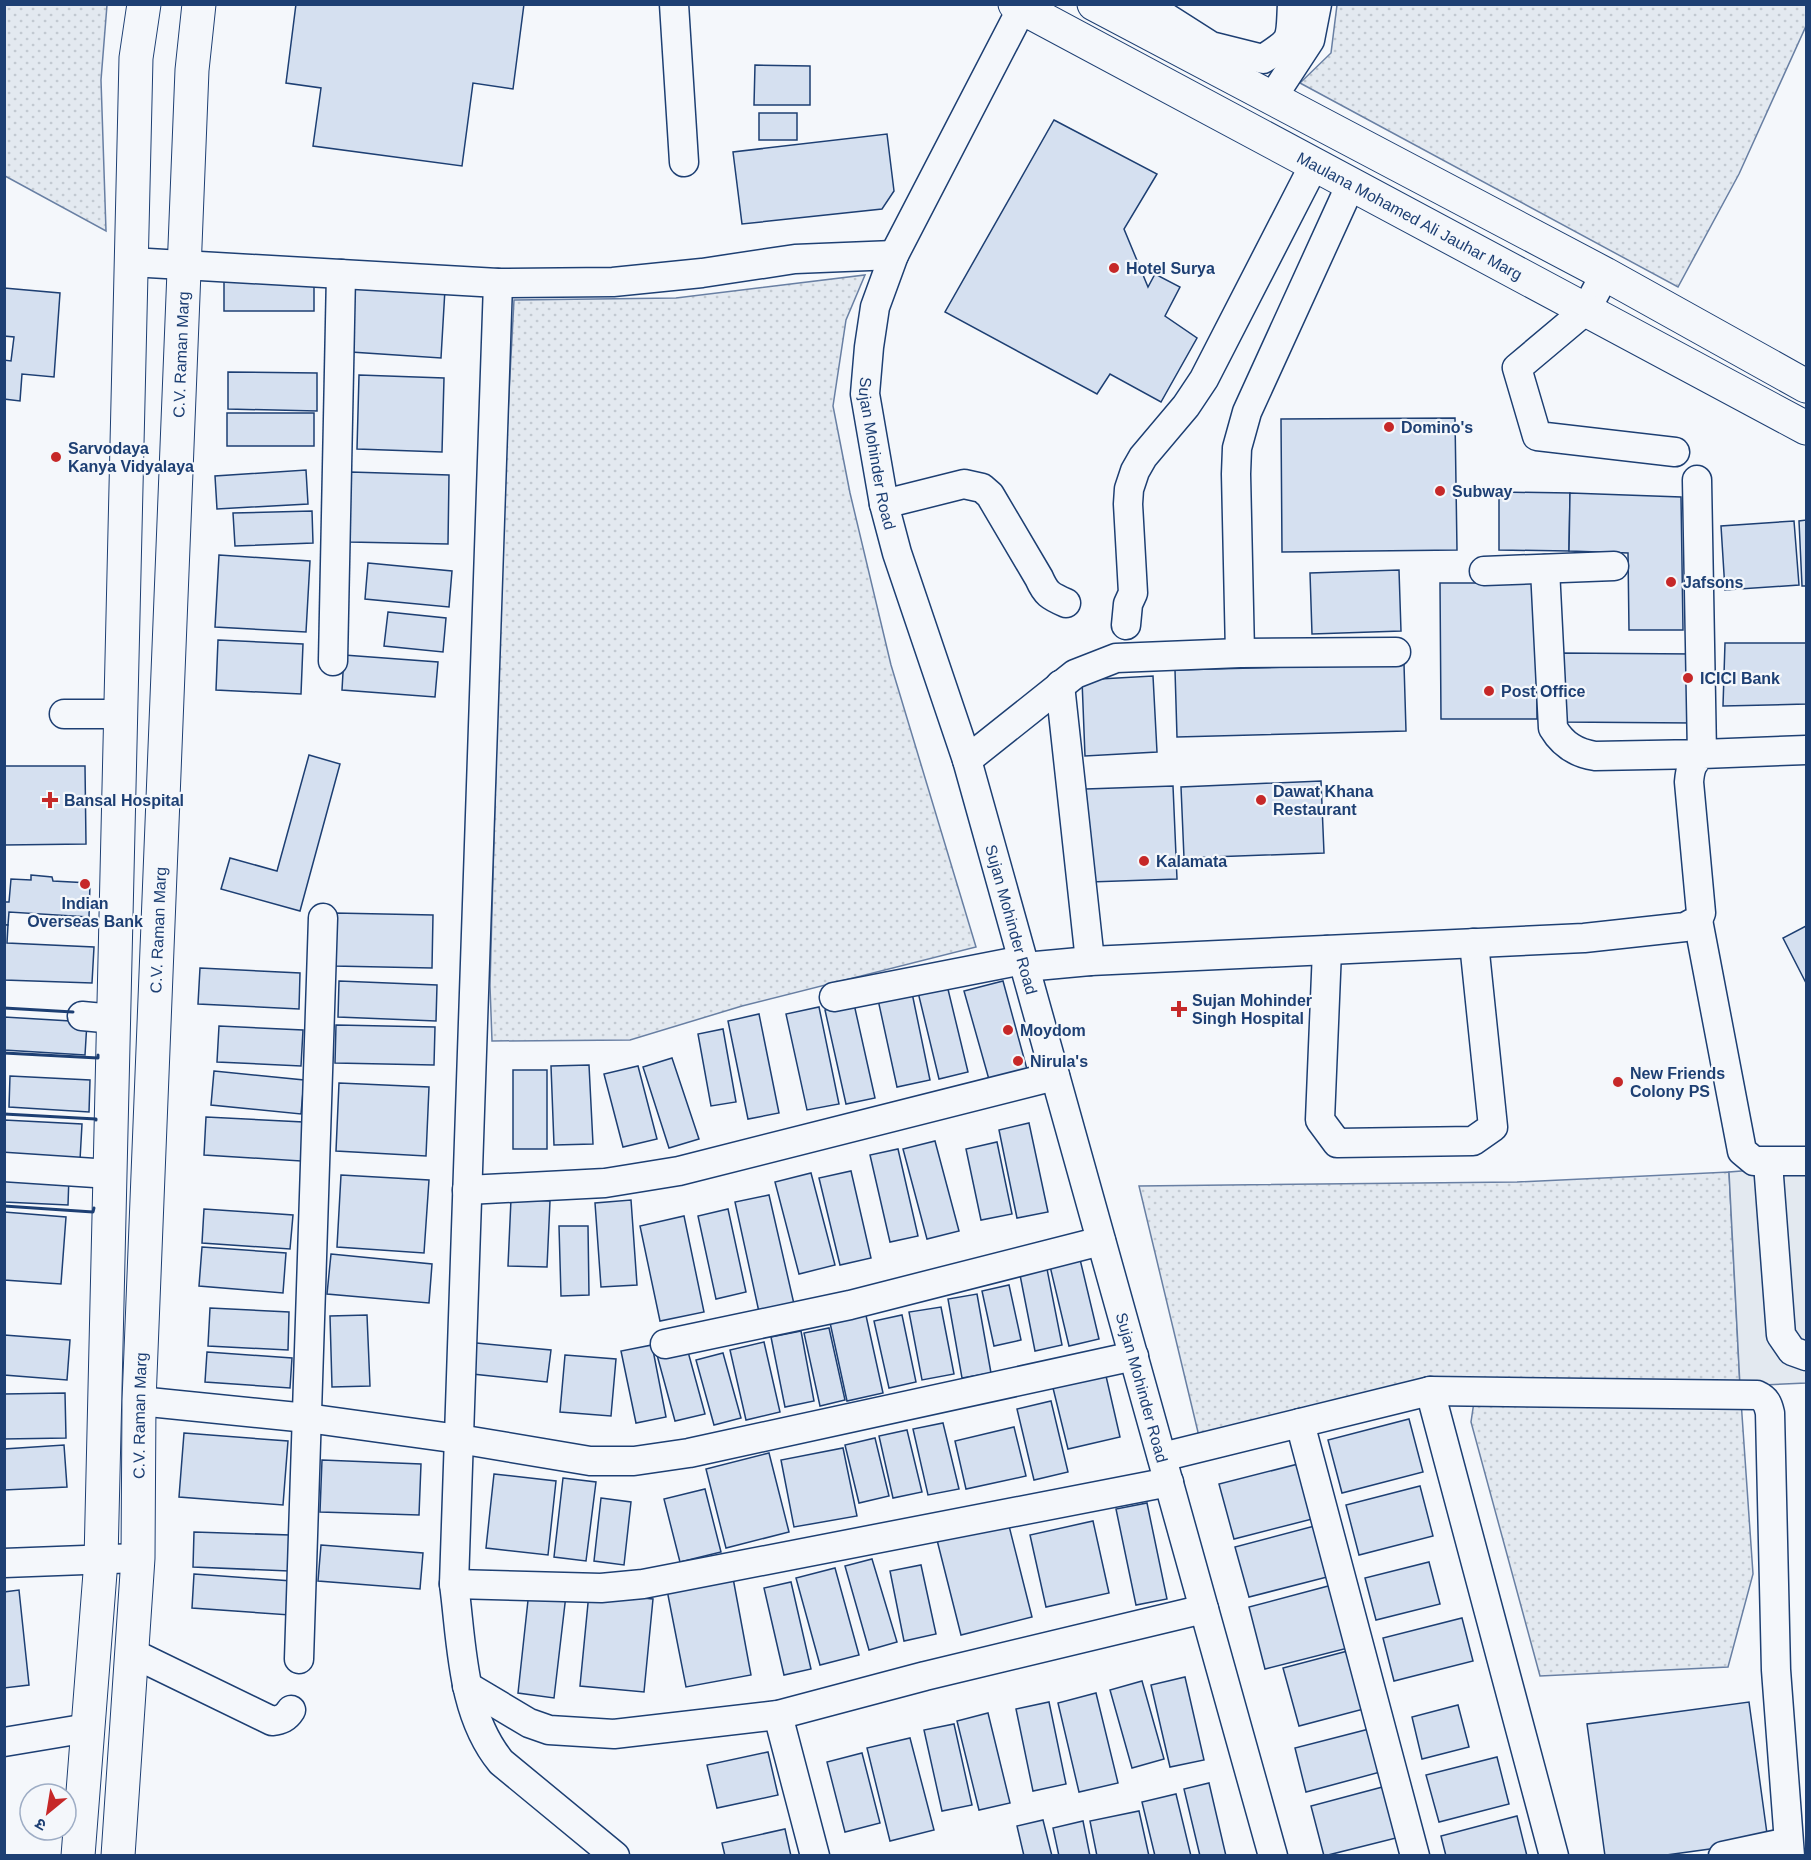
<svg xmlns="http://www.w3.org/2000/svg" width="1811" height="1860" viewBox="0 0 1811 1860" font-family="Helvetica,'Noto Sans Devanagari',sans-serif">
<defs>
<pattern id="grass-dots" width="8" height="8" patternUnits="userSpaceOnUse" patternTransform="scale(1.5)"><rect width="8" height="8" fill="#e3e9f0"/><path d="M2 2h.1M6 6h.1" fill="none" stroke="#c2c9d1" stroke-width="1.8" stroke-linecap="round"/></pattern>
</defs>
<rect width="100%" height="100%" fill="#f4f7fb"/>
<g fill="url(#grass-dots)" stroke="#687fa3" stroke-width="1.5">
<path d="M 4,5 L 107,5 L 101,80 L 106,231 L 5,176 Z"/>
<path d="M 1337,5 L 1806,4 L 1806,26 L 1739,174 L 1678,287 L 1300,83 L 1331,53 Z"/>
<path d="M 865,275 L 846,320 L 833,406 L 850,493 L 891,665 L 976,947 L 742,1006 L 630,1040 L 492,1041 L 490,986 L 503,507 L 514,300 L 676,298 Z"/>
<path d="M 1729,1172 L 1740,1386 L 1753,1574 L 1728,1667 L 1540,1676 L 1471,1422 L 1475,1395 L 1203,1453 L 1139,1186 L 1517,1182 Z"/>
</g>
<path fill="#e3e9f0" stroke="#687fa3" stroke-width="1.5" d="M 1806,1166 L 1806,1383 L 1740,1386 L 1729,1172 Z"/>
<g fill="#d5e0f0" stroke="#1d3f73" stroke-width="1.5">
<path d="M 296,4 L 524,4 L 513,89 L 473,83 L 462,166 L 313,146 L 321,88 L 286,83 Z"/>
<path d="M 755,65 L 810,66 L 810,105 L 754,105 Z"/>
<rect x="759" y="113" width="38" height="27"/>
<path d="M 1054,120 L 1157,174 L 1124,229 L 1148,287 L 1155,274 L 1180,287 L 1165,316 L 1197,338 L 1161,402 L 1110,374 L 1097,394 L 945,312 Z"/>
<path d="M 887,134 L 894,191 L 882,209 L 742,224 L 733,152 Z"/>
<rect x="224" y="272" width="90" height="39"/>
<path d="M 355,283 L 445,289 L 441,358 L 351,352 Z"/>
<path d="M 4,288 L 60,293 L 54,377 L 22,374 L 20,401 L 4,399 L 4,360 L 11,361 L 14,337 L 4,336 Z"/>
<path d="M 228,372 L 317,373 L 317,411 L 228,409 Z"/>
<path d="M 359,375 L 444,378 L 442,452 L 357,449 Z"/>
<rect x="227" y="413" width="87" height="33"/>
<path d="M 1455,418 L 1457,550 L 1282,552 L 1281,419 Z"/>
<path d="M 306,470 L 308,504 L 217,509 L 215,476 Z"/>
<path d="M 350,472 L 449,475 L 448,544 L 349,542 Z"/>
<path d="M 1499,492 L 1570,493 L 1569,551 L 1499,550 Z"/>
<path d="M 1570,493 L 1681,497 L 1683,630 L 1629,630 L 1628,553 L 1569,551 Z"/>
<path d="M 312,511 L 313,543 L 235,546 L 233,513 Z"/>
<path d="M 1806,520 L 1806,586 L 1802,586 L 1799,521 Z"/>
<path d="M 1794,521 L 1799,585 L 1725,590 L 1721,526 Z"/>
<path d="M 219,555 L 310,561 L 306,632 L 215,627 Z"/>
<path d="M 368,563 L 452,571 L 449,607 L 365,599 Z"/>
<path d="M 1399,570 L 1401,631 L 1312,634 L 1310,573 Z"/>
<path d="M 1440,583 L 1536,583 L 1537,719 L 1441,719 Z"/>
<path d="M 388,612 L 446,618 L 443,652 L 384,646 Z"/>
<path d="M 218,640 L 303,644 L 301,694 L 216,690 Z"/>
<path d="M 1725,643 L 1806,643 L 1806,704 L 1723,706 Z"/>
<path d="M 1559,653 L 1695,654 L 1694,723 L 1559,722 Z"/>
<path d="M 344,655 L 438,662 L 435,697 L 342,690 Z"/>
<path d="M 1404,664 L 1406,731 L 1177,737 L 1175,670 Z"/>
<path d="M 1153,676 L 1157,752 L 1085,756 L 1082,680 Z"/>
<path d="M 309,755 L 340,764 L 300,911 L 221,889 L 230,858 L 277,871 Z"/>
<path d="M 4,766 L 85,766 L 86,844 L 4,845 Z"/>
<path d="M 1321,781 L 1324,853 L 1184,858 L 1181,787 Z"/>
<path d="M 1173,786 L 1177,879 L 1090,882 L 1086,789 Z"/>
<path d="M 31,875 L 52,877 L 53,881 L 90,883 L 89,917 L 9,912 L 8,925 L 4,925 L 4,902 L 9,902 L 11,879 L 31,880 Z"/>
<path d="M 334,913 L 433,915 L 432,968 L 333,966 Z"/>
<path d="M 4,925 L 8,925 L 7,943 L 94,947 L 92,983 L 4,980 Z"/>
<path d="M 1806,926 L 1806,983 L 1783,938 Z"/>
<path d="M 200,968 L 300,973 L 299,1009 L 198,1004 Z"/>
<path d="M 339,981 L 437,985 L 436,1021 L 338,1017 Z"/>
<path d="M 946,981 L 968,1072 L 939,1079 L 917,988 Z"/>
<path d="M 1003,981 L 1028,1073 L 990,1083 L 964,991 Z"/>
<path d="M 911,988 L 930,1080 L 897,1087 L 877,995 Z"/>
<path d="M 854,1004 L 875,1098 L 846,1104 L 825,1010 Z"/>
<path d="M 819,1007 L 839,1104 L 807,1110 L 786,1014 Z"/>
<path d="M 759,1014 L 779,1113 L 748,1119 L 728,1021 Z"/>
<path d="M 4,1017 L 87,1022 L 85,1055 L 4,1050 Z"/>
<path d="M 336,1025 L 435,1027 L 434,1065 L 335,1063 Z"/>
<path d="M 219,1026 L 303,1030 L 301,1066 L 217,1062 Z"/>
<path d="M 723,1029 L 736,1102 L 711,1106 L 698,1034 Z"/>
<path d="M 672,1058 L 699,1139 L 669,1148 L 643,1067 Z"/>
<path d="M 589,1065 L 593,1144 L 554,1145 L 551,1066 Z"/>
<path d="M 638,1066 L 657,1139 L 623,1147 L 604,1074 Z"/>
<rect x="513" y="1070" width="34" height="79"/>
<path d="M 214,1071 L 304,1080 L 301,1114 L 211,1105 Z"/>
<path d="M 10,1076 L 90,1080 L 89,1112 L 9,1107 Z"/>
<path d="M 339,1083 L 429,1087 L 426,1156 L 336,1151 Z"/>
<path d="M 206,1117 L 303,1122 L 301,1161 L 204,1155 Z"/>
<path d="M 4,1120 L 82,1124 L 80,1160 L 4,1156 Z"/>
<path d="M 1029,1123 L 1048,1212 L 1017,1218 L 999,1130 Z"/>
<path d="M 935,1141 L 959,1231 L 927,1239 L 903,1149 Z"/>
<path d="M 997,1142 L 1012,1214 L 981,1220 L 966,1149 Z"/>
<path d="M 898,1149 L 918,1236 L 890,1242 L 870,1155 Z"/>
<path d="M 851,1171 L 871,1258 L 840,1265 L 819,1178 Z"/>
<path d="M 4,1173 L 69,1176 L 68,1205 L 4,1202 Z"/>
<path d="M 811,1173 L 835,1265 L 799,1274 L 775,1182 Z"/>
<path d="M 341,1175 L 429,1180 L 424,1253 L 337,1247 Z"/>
<path d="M 769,1195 L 794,1304 L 759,1312 L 735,1202 Z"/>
<path d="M 511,1199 L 550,1201 L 547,1267 L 508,1266 Z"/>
<path d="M 631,1200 L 637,1285 L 601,1287 L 595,1203 Z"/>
<path d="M 204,1209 L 293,1215 L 290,1249 L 202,1243 Z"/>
<path d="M 728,1209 L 746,1292 L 716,1299 L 698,1216 Z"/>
<path d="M 4,1212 L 66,1217 L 61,1284 L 4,1280 Z"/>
<path d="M 684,1216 L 704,1312 L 660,1321 L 640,1226 Z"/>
<path d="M 559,1226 L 588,1226 L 589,1295 L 561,1296 Z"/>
<path d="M 202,1247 L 286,1253 L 283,1293 L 199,1286 Z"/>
<path d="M 331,1254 L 432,1264 L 429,1303 L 327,1294 Z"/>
<path d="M 1079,1255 L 1099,1339 L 1069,1346 L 1049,1262 Z"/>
<path d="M 1047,1269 L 1062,1345 L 1035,1351 L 1020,1275 Z"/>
<path d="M 1009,1285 L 1021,1340 L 994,1346 L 982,1291 Z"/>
<path d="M 977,1294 L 991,1373 L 962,1378 L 948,1299 Z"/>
<path d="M 941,1307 L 954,1374 L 922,1380 L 909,1312 Z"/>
<path d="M 210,1308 L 289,1312 L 288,1350 L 208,1346 Z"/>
<path d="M 865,1311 L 883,1393 L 847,1401 L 829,1318 Z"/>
<path d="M 367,1315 L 370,1386 L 332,1387 L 330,1316 Z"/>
<path d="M 902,1315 L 916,1382 L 889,1388 L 874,1321 Z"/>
<path d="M 829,1328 L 845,1400 L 820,1406 L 804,1333 Z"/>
<path d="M 801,1331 L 814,1401 L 785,1407 L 771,1337 Z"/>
<path d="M 4,1335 L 70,1340 L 67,1380 L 4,1375 Z"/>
<path d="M 466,1342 L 551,1350 L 547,1382 L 463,1373 Z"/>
<path d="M 764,1342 L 780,1412 L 746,1420 L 730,1350 Z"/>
<path d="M 652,1345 L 666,1417 L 636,1423 L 621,1351 Z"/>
<path d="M 687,1348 L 705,1414 L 675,1421 L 657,1355 Z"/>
<path d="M 207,1352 L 292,1358 L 290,1388 L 205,1382 Z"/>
<path d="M 723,1353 L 741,1418 L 714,1425 L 696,1360 Z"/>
<path d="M 565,1355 L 616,1359 L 611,1416 L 560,1412 Z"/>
<path d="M 1106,1376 L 1120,1437 L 1068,1449 L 1053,1388 Z"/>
<path d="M 65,1393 L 66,1438 L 4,1439 L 4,1394 Z"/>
<path d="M 1051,1401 L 1068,1472 L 1034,1480 L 1017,1409 Z"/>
<path d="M 1409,1419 L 1423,1472 L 1342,1493 L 1328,1440 Z"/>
<path d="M 943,1423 L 959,1489 L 928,1495 L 913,1429 Z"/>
<path d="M 1014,1427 L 1026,1476 L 966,1489 L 955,1441 Z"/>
<path d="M 907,1430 L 922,1492 L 893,1498 L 879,1436 Z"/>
<path d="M 184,1433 L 288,1441 L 283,1505 L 179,1497 Z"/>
<path d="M 875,1438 L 889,1496 L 859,1503 L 845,1445 Z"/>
<path d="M 64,1445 L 67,1487 L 4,1490 L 4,1449 Z"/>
<path d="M 843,1448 L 857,1516 L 794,1527 L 781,1460 Z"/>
<path d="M 769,1453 L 789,1532 L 726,1548 L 706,1469 Z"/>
<path d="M 322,1460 L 421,1464 L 419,1515 L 320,1512 Z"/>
<path d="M 1306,1462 L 1320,1517 L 1234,1539 L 1219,1484 Z"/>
<path d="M 494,1474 L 556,1481 L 548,1555 L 486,1548 Z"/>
<path d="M 563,1478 L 596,1482 L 586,1561 L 554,1557 Z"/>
<path d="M 1420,1486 L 1433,1536 L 1359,1555 L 1346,1505 Z"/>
<path d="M 705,1489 L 721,1552 L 680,1562 L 664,1499 Z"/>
<path d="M 601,1498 L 631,1502 L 624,1565 L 594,1561 Z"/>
<path d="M 1147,1503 L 1167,1599 L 1136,1605 L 1116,1509 Z"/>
<path d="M 1007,1518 L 1032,1617 L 961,1635 L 936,1536 Z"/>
<path d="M 1093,1521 L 1109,1593 L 1046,1607 L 1030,1535 Z"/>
<path d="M 1322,1524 L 1335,1575 L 1249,1597 L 1235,1547 Z"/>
<path d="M 194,1532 L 290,1535 L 289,1571 L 193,1567 Z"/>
<path d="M 321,1545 L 423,1553 L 420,1589 L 318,1581 Z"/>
<path d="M 872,1559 L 897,1642 L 869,1650 L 845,1566 Z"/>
<path d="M 1429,1562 L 1440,1604 L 1376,1620 L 1365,1578 Z"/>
<path d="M 921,1565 L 936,1634 L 904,1641 L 890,1571 Z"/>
<path d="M 835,1568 L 859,1655 L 820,1665 L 796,1578 Z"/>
<path d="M 194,1574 L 292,1581 L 290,1615 L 192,1608 Z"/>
<path d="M 733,1578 L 751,1675 L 686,1687 L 667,1590 Z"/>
<path d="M 791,1582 L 811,1669 L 784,1675 L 764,1588 Z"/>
<path d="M 1332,1585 L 1348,1648 L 1265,1669 L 1249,1607 Z"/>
<path d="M 19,1590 L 29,1685 L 4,1688 L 4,1592 Z"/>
<path d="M 529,1591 L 566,1595 L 554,1698 L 518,1693 Z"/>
<path d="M 589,1593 L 653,1599 L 644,1692 L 580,1686 Z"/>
<path d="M 1462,1618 L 1473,1661 L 1394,1681 L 1383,1638 Z"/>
<path d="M 1359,1648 L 1375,1706 L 1299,1726 L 1283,1668 Z"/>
<path d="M 1185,1677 L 1204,1760 L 1170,1767 L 1151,1685 Z"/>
<path d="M 1142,1681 L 1164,1759 L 1132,1768 L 1110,1690 Z"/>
<path d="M 1096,1693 L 1118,1783 L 1079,1792 L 1058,1703 Z"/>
<path d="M 1049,1702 L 1066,1784 L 1033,1791 L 1016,1709 Z"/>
<path d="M 1749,1702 L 1768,1841 L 1659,1856 L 1605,1856 L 1587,1724 Z"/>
<path d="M 1458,1705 L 1469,1747 L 1422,1759 L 1412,1717 Z"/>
<path d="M 988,1713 L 1010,1803 L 979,1810 L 957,1721 Z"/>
<path d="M 954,1724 L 972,1805 L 942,1811 L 924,1730 Z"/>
<path d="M 1373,1728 L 1384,1771 L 1306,1792 L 1295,1748 Z"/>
<path d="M 910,1738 L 934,1830 L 890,1841 L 867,1748 Z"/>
<path d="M 768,1752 L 778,1795 L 717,1808 L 707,1765 Z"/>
<path d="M 862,1753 L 880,1823 L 845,1832 L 827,1762 Z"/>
<path d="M 1497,1757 L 1509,1804 L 1439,1822 L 1426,1775 Z"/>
<path d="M 1209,1783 L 1226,1856 L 1200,1856 L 1184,1789 Z"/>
<path d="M 1390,1785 L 1404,1836 L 1324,1856 L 1311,1806 Z"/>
<path d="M 1176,1794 L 1191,1856 L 1155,1856 L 1142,1802 Z"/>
<path d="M 1139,1811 L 1149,1856 L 1097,1856 L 1090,1821 Z"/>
<path d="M 1517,1816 L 1527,1856 L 1446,1856 L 1441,1836 Z"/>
<path d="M 1043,1820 L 1052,1856 L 1024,1856 L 1017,1826 Z"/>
<path d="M 1083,1821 L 1090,1856 L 1059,1856 L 1053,1828 Z"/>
<path d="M 785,1829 L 791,1856 L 725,1856 L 722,1843 Z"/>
</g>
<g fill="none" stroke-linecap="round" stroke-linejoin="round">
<defs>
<g id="minor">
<path d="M 674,4 L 684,162"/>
<path id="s1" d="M 1024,4 L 894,255 L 875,307 L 869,347 L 865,394 L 884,504 L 897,553 L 967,760 L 1273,1856"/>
<path d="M 1145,4 L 1211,46 L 1263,59 C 1294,39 1290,41 1292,4"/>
<path d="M 1272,98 L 1310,40 L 1317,4"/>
<path d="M 131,262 L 498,283 L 613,282 L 702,273 L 795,259 L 894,255"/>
<path d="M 1605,274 L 1586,310 L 1517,368 L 1537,436 L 1675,452"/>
<path d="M 498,283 L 454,1584 C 462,1644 461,1713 501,1762 L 615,1856"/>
<path d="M 884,504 L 964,484 L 982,488 L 990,495 L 1039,578 C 1046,594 1050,596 1066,603"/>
<path d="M 1545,569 L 1553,728 C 1563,745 1576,753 1595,756 L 1702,754 L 1697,480"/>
<path d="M 1484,571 L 1614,566"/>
<path d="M 1126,625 L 1128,604 L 1133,593 L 1128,504 L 1129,489 L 1135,471 L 1143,457 L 1186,406 L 1204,379 L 1314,165"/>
<path d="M 1240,653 L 1236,474 L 1237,448 L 1247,412 L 1351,184"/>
<path d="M 333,661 L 341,274"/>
<path d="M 1060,685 L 1090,961"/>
<path d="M 64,714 L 121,714"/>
<path d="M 967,760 L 1075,674 L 1116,658 L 1240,653 L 1396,652"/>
<path d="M 1698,920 L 1742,1151 L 1754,1161 L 1806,1161"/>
<path d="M 1327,950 L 1320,1120 L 1337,1143 L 1473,1141 L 1493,1127 L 1474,943"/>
<path d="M 1025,967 L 1090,961 L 1584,938 L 1685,927 L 1698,920 L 1701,913 L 1689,782 C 1690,769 1692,762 1702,754 L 1806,750"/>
<path d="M 834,997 L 1023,960"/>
<path d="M 82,1016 L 114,1019"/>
<path d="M 1768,1163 L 1781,1335 L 1792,1351 L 1806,1356"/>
<path d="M 4,1167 L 110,1174"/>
<path d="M 467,1190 L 605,1183 L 679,1171 L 1055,1076"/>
<path d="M 665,1344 L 850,1305 L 1101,1241"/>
<path d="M 1430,1391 L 1554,1856"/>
<path d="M 139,1401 L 307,1418 L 459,1439 L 590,1461 L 634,1461 L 689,1453 L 1134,1356"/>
<path d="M 1300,1423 L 1415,1856"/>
<path d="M 1162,1457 L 1430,1391 L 1757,1395 C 1766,1399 1768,1404 1770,1413 L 1776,1670 L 1790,1856"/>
<path d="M 4,1563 L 138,1558"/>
<path d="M 454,1584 L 601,1588 L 643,1584 L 1169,1482"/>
<path d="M 132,1653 L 272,1721 C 281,1720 286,1718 291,1710"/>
<path d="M 299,1659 L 323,918"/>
<path d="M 467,1686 L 529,1723 L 549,1730 L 614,1734 L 778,1715 L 925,1676 L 1204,1609"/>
<path d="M 778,1715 L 815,1856"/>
<path d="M 4,1742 L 88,1728"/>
<path d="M 1723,1856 L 1788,1842"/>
</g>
<g id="major">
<path id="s2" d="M 1015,4 L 1806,428"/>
<path d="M 1094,4 L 1605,274 L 1806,386"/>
<path d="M 78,1856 L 101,1560 L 136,58 L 144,4"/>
<path id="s3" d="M 118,1856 L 138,1558 L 139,1401 L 192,70 L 199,4"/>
</g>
</defs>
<use href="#minor" stroke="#1d3f73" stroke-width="31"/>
<use href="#major" stroke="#1d3f73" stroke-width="35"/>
<use href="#minor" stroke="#f4f7fb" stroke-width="28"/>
<use href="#major" stroke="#f4f7fb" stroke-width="33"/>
<g stroke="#1d3f73" stroke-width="3">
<path d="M 4,1008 L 73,1012"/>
<path d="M 4,1053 L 98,1058 L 98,1055"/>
<path d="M 4,1114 L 96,1119 L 96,1120"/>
<path d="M 4,1206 L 93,1212 L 94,1208"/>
</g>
</g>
<g fill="#c62828" stroke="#f4f7fb" stroke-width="2">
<circle cx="1114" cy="268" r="6"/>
<circle cx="1389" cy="427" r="6"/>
<circle cx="56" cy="457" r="6"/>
<circle cx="1440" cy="491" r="6"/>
<circle cx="1671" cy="582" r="6"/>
<circle cx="1688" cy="678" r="6"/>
<circle cx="1489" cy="691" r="6"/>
<path d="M47 791h6v6h6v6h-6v6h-6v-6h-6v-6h6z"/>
<circle cx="1261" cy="800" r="6"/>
<circle cx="1144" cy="861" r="6"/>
<circle cx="85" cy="884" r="6"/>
<path d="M1176 1000h6v6h6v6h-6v6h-6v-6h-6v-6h6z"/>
<circle cx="1008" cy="1030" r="6"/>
<circle cx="1018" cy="1061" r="6"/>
<circle cx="1618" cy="1082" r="6"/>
</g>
<g text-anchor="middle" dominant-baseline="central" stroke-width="4.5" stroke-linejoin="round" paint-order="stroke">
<g font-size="16" fill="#1d3f73" stroke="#f4f7fb">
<text stroke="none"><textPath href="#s2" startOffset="448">Maulana Mohamed Ali Jauhar Marg</textPath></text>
<text stroke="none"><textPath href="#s3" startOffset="1503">C.V. Raman Marg</textPath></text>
<text stroke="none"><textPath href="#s1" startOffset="486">Sujan Mohinder Road</textPath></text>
<text stroke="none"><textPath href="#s1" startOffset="972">Sujan Mohinder Road</textPath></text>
<text stroke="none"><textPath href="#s3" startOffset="927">C.V. Raman Marg</textPath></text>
<text stroke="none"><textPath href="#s1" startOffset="1458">Sujan Mohinder Road</textPath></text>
<text stroke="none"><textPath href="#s3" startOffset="441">C.V. Raman Marg</textPath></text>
</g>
<g font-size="16" font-weight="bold" fill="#1d3f73" stroke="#f4f7fb" text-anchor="start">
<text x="1126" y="268">Hotel Surya</text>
<text x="1401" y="427">Domino's</text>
<text x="68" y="448">Sarvodaya<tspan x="68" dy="18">Kanya Vidyalaya</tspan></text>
<text x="1452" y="491">Subway</text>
<text x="1683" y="582">Jafsons</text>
<text x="1700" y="678">ICICI Bank</text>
<text x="1501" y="691">Post Office</text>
<text x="1273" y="791">Dawat Khana<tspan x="1273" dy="18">Restaurant</tspan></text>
<text x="64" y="800">Bansal Hospital</text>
<text x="1156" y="861">Kalamata</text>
<text x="85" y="903" text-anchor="middle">Indian<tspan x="85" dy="18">Overseas Bank</tspan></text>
<text x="1192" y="1000">Sujan Mohinder<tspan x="1192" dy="18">Singh Hospital</tspan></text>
<text x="1020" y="1030">Moydom</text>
<text x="1030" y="1061">Nirula's</text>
<text x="1630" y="1073">New Friends<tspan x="1630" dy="18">Colony PS</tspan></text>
</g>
</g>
<rect width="1811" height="1860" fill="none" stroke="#1d3f73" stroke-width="12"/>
<g transform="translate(48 1812) rotate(210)"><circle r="28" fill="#f4f7fb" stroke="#9eadc5" stroke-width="1.5"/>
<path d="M0-4.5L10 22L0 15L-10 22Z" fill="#c62828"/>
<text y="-9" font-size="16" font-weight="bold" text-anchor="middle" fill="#1d3f73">उ</text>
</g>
</svg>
